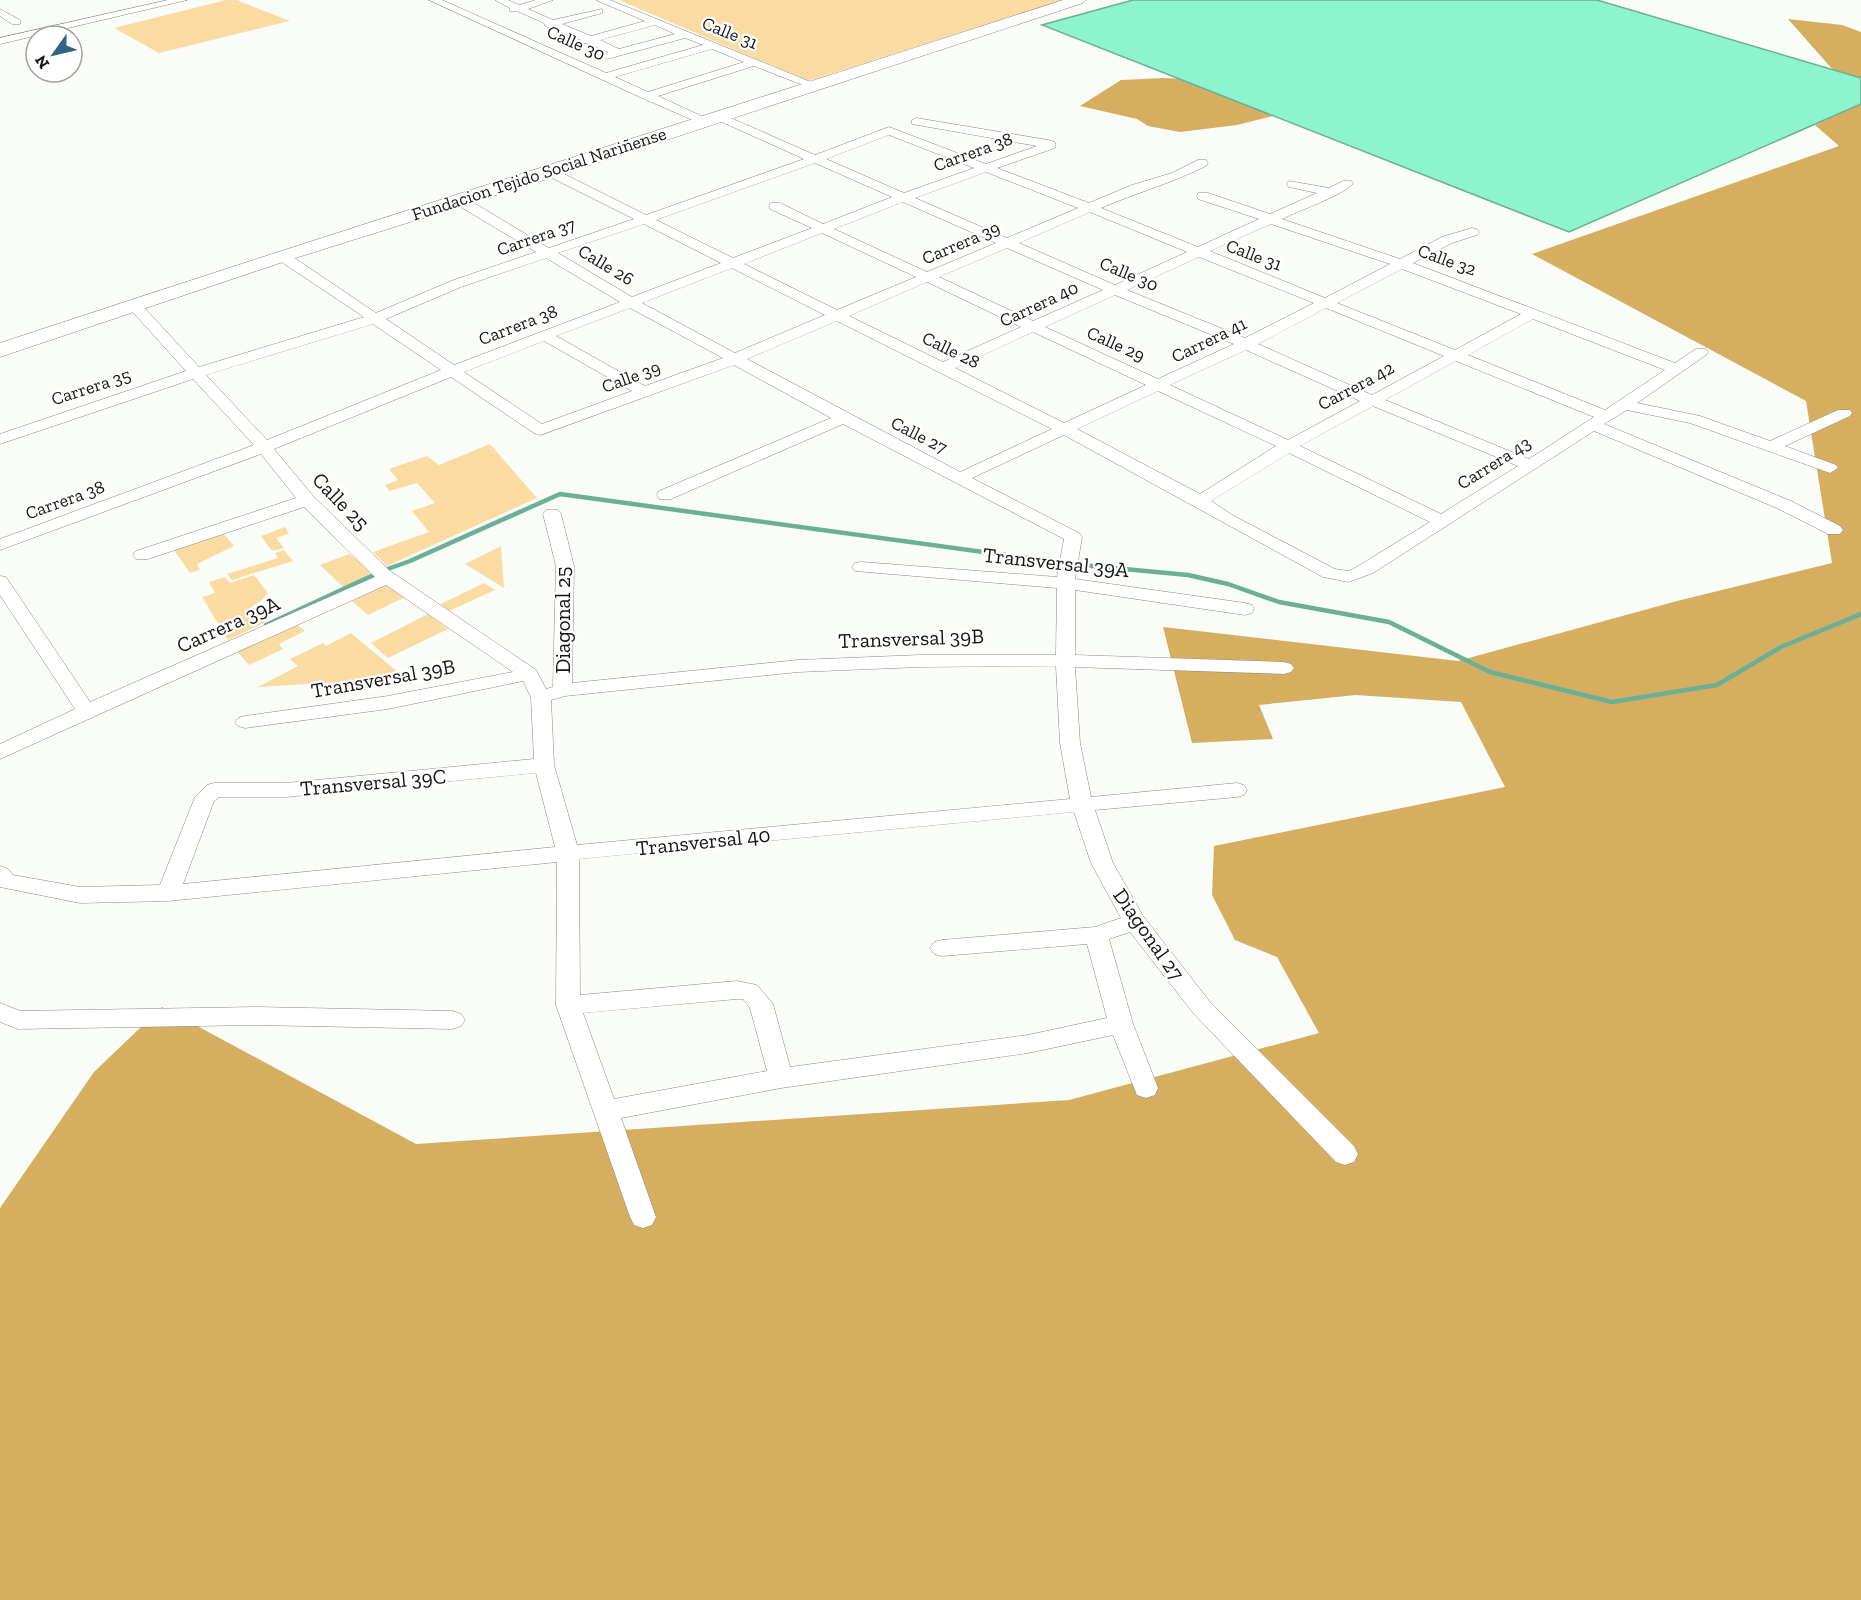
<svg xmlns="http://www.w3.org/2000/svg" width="1861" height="1600" viewBox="0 0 1861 1600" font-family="'Zilla Slab',serif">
<rect width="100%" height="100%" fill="#fafcf7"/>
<g fill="#fadca3">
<path d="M 226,0 L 236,0 L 290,21 L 159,53 L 114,28 Z"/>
<path d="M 619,0 L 1065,0 L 808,81 Z"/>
<path d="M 490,444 L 537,498 L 387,566 L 373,552 L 429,532 L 412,511 L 435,503 L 417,483 L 389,491 L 385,485 L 398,480 L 389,469 L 427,456 L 439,465 Z"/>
<path d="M 285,527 L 289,534 L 276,538 L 284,548 L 272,551 L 261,536 Z"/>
<path d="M 223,533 L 234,546 L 197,564 L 200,570 L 190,573 L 174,550 Z"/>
<path d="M 501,546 L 504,588 L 465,564 Z"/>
<path d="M 284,550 L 293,561 L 232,580 L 227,574 L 278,558 L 275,553 Z"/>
<path d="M 349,554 L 374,572 L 343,587 L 320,565 Z"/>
<path d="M 254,575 L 268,593 L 262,600 L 251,607 L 266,622 L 228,640 L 202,597 L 215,593 L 209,582 L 225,577 L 230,583 Z"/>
<path d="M 387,583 L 405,597 L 368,615 L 352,601 Z"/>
<path d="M 484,583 L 495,590 L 449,611 L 441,604 Z"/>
<path d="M 428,614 L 448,629 L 388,658 L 371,643 Z"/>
<path d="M 295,623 L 305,631 L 279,644 L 283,649 L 249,665 L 235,649 Z"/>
<path d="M 351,633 L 405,678 L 258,687 L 298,666 L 290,659 L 323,643 L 326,646 Z"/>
</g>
<g fill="#d5ae60">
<path d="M 1788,19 L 1842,25 L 1861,32 L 1861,78 L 1833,70 Z"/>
<path d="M 1164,78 L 1188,79 L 1273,116 L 1237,125 L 1180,132 L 1148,126 L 1137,119 L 1080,106 L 1121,80 Z"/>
<path d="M 1861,104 L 1861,1600 L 0,1600 L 0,1208 L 94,1072 L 162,1007 L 416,1144 L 1069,1100 L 1319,1033 L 1277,957 L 1235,940 L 1212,895 L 1214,846 L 1505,787 L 1461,702 L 1356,695 L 1259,705 L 1273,739 L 1192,743 L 1163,627 L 1458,661 L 1677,601 L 1832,563 L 1806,401 L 1532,254 L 1839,146 L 1815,125 Z"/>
</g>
<path fill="#8ef3cf" stroke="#69b096" stroke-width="1.5" d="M 1133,0 L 1597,0 L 1861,78 L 1861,104 L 1569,232 L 1042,25 Z"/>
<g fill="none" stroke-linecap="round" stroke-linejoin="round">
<path stroke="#69b096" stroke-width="4.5" d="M 266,625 L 382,571 L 410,561 L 560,494 L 1071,564 L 1188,575 L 1228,584 L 1279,602 L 1389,622 L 1490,672 L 1612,702 L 1717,685 L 1781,647 L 1861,614"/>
<defs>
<g id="minor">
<path d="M 168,0 L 187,0 L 0,44 L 0,38 Z"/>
<path d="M 429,0 L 442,0 L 606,73 L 703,45 L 685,38 L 607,59 L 602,56 L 608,52 L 589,44 L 582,43 L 581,40 L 545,26 L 544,23 L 517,11 L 510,11 L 510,8 L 495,0 L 508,0 L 519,5 L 536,0 L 553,0 L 528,9 L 553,20 L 602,9 L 602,13 L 562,24 L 591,36 L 645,21 L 596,0 L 610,0 L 818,85 L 816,87 L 808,87 L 754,66 L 658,96 L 708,119 L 708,123 L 704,125 L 642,98 ZM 655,25 L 675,34 L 619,49 L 600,40 ZM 712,49 L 744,62 L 648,92 L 615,77 Z"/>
<path d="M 0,9 L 20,20 L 20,24 L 12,24 L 0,16 Z"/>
<path d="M 717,112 L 815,155 L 889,127 L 986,164 L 1037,146 L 912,124 L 912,120 L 916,118 L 1048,140 L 1055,142 L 1055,148 L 997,168 L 1089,203 L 1132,185 L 1172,173 L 1198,160 L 1206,160 L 1208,163 L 1206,166 C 1172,183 1136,193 1101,208 L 1198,247 L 1259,219 L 1198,199 L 1197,196 L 1198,193 L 1208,193 L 1270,214 L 1317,193 L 1289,187 L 1287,184 L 1289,181 L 1329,188 L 1343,181 L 1351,181 L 1353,184 C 1341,196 1300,210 1282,219 L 1400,259 L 1442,237 L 1472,228 L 1477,229 L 1479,232 L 1477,235 L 1452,243 L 1413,263 L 1675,363 L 1696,349 L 1706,349 L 1708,352 L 1706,355 L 1637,403 L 1700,416 L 1770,441 L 1838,410 L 1850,410 L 1852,413 L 1850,416 L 1785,446 L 1836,465 L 1838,468 L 1830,473 L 1690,423 L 1627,410 L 1604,424 L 1791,501 L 1840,526 L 1843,530 L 1840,534 L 1828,534 L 1779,509 L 1594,431 L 1373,573 L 1349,582 L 1323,577 L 1064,435 L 972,478 L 1079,533 L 1082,537 L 1075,579 L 1245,603 L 1252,605 L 1254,609 L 1252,613 L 1245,615 L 1075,590 L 1075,655 L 1284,662 L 1291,664 L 1294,668 L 1291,672 L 1284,674 L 1075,667 L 1080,743 L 1091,797 L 1237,783 L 1244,785 L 1247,790 L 1244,795 L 1237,797 L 1095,810 L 1113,863 L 1143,916 L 1210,1002 L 1354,1146 L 1358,1154 L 1354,1162 L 1345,1165 L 1336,1162 L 1194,1014 L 1130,932 L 1109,939 L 1133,1024 L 1158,1088 L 1155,1095 L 1146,1098 L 1137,1095 L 1113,1035 L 1028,1053 L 781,1088 L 621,1118 L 656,1217 L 652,1225 L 643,1228 L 634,1225 L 630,1217 L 556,1005 L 557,862 L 168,901 L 80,903 L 0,887 L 0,866 L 8,869 L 13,875 L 80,887 L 160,885 L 195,797 L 207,785 L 214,783 L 286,783 L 534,759 L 531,697 L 523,681 L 388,709 L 245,728 L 238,726 L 235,722 L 238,718 L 245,716 L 388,696 L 513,672 L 386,585 L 0,759 L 0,744 L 75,709 L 0,595 L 0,576 L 6,577 L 90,702 L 375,577 L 304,507 L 148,559 L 136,559 L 133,555 L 136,551 L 296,498 L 261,454 L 0,550 L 0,539 L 254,445 L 193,379 L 0,444 L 0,434 L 186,371 L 130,309 L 128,306 L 130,303 L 140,303 L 199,367 L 364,317 L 277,259 L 275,256 L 277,253 L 287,253 L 376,313 L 451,281 L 536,252 L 454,203 L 453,200 L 454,197 L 464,197 L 549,248 L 634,219 L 546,175 L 544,172 L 546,169 L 554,169 L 646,215 L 804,159 L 713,118 L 713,114 ZM 889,135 L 974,168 L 904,193 L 826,159 ZM 815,163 L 892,197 L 823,224 L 780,203 L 770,203 L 769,206 L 770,209 L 812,228 L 733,258 L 656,220 ZM 986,172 L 1078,208 L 1007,238 L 915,198 ZM 903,202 L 996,243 L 927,272 L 834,229 ZM 1090,212 L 1187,252 L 1115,285 L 1019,243 ZM 644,224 L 721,263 L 632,297 L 558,253 ZM 1271,224 L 1390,264 L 1325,298 L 1210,251 ZM 822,233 L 916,277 L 837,310 L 744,264 ZM 1007,248 L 1103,290 L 1033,321 L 939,277 ZM 1199,257 L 1314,303 L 1245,338 L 1127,290 ZM 546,258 L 620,302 L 454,365 L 386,319 L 461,287 ZM 732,268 L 825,315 L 735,353 L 642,303 ZM 1402,269 L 1521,314 L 1455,350 L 1337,303 ZM 927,282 L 1021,327 L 943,362 L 849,316 ZM 1115,295 L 1234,344 L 1158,379 L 1045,327 ZM 630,308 L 723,358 L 645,386 L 556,336 ZM 1326,308 L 1444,356 L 1372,395 L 1258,344 ZM 1533,319 L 1665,370 L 1605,410 L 1468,355 ZM 837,321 L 1052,429 L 960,472 L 747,359 ZM 373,324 L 441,370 L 267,440 L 206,375 ZM 1033,332 L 1146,385 L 1064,423 L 955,368 ZM 544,341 L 632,391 L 542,424 L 464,372 ZM 1246,350 L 1360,401 L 1288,440 L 1170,385 ZM 1456,361 L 1594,417 L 1529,459 L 1385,400 ZM 734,365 L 831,418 L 659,491 L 657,495 L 659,499 L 671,499 L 843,424 L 1064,539 L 1057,577 L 861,562 L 855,563 L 852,567 L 855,571 L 1057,588 L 1056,655 L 920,655 L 798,660 L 572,683 L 574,566 L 561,514 L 558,510 L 546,510 L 543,514 L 556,566 L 553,687 L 546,689 L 536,670 L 390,571 L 313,496 L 274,449 L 451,377 L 534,433 L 540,435 ZM 1158,391 L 1276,446 L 1200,494 L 1077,429 ZM 1373,406 L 1518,466 L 1441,514 L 1300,446 ZM 1289,453 L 1430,522 L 1355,568 L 1349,571 L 1335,569 L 1234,516 L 1211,501 ZM 1056,666 L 1060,743 L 1070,799 L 577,845 L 554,765 L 551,700 L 565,696 L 798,672 L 920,667 ZM 536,773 L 555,847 L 183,884 L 214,801 L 219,797 L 286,797 ZM 1074,812 L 1091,863 L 1121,918 L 1095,927 L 942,940 L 934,942 L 930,948 L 934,954 L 942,956 L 1087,944 L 1107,1018 L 1028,1035 L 790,1067 L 773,1004 L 757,985 L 737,981 L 580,995 L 579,859 ZM 737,999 L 743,999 L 750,1008 L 767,1071 L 614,1099 L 583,1013 Z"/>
<path d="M 0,1003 L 20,1011 L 256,1007 L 453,1011 L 461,1014 L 465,1020 L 461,1026 L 453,1029 L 256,1025 L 18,1029 L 0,1022 Z"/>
</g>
<path id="primary" d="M 1063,0 L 1086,0 L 1083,3 L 557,176 L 289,260 L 0,357 L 0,343 C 353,226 709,115 1063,0 Z"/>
</defs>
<use href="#minor" stroke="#868884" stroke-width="1"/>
<use href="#primary" stroke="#868884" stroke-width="1"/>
<use href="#minor" fill="#fff" fill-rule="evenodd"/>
<use href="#primary" fill="#fff" fill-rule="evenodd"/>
</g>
<g text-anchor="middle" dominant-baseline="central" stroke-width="4.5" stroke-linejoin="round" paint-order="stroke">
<g font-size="18" fill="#131312" stroke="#fff">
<text transform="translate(730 33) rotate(22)">Calle 31</text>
<text transform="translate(576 43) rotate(24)">Calle 30</text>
<text transform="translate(973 152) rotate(-20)">Carrera 38</text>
<text transform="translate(539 174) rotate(-18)">Fundacion Tejido Social Nariñense</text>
<text transform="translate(536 237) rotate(-19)">Carrera 37</text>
<text transform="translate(961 243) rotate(-23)">Carrera 39</text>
<text transform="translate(1254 255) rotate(21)">Calle 31</text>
<text transform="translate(1447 260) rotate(20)">Calle 32</text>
<text transform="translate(606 265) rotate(31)">Calle 26</text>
<text transform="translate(1129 274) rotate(23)">Calle 30</text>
<text transform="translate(1039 304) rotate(-25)">Carrera 40</text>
<text transform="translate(518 325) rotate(-21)">Carrera 38</text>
<text transform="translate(1209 340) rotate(-26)">Carrera 41</text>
<text transform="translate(1116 344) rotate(24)">Calle 29</text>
<text transform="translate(951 350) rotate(26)">Calle 28</text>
<text transform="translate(631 377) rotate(-20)">Calle 39</text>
<text transform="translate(1356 386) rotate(-28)">Carrera 42</text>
<text transform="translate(91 387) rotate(-18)">Carrera 35</text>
<text transform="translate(919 435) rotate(27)">Calle 27</text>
<text transform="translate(1494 463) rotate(-32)">Carrera 43</text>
<text transform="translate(65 500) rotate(-20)">Carrera 38</text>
</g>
<g font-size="21" fill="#131312" stroke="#fff">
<text transform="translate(341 501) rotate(46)">Calle 25</text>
<text transform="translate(1056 562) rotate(6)">Transversal 39A</text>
<text transform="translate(562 620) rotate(-90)">Diagonal 25</text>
<text transform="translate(228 624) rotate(-24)">Carrera 39A</text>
<text transform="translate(911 638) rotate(-2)">Transversal 39B</text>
<text transform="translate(383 678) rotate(-10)">Transversal 39B</text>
<text transform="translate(373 782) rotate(-5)">Transversal 39C</text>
<text transform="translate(703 841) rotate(-6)">Transversal 40</text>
<text transform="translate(1149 934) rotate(55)">Diagonal 27</text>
</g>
</g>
<g transform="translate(54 54) rotate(236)"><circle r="28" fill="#ffffff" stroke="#a1a1a0" stroke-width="1.5"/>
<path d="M0-4.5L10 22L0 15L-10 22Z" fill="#306681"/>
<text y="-9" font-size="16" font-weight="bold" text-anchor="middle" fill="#131312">N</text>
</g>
</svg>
